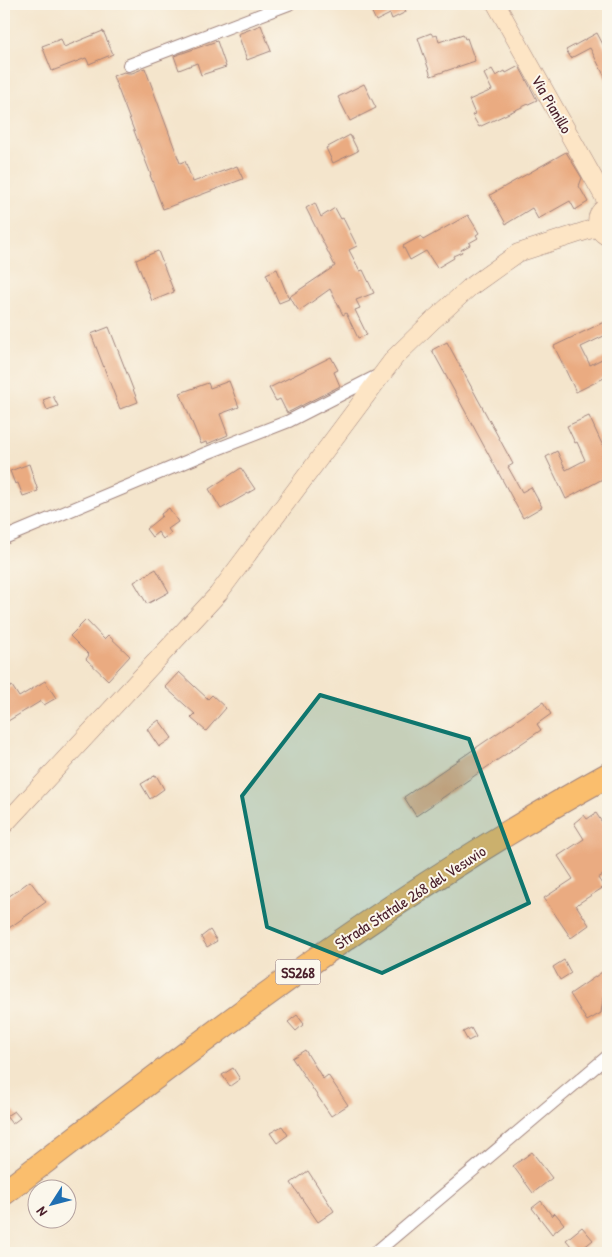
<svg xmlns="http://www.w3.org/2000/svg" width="612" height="1257" viewBox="0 0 612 1257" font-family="'Patrick Hand',sans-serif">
<rect width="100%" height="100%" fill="#fbf7ec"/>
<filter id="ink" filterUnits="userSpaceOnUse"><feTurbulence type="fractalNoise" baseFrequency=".02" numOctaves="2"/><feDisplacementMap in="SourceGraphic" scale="10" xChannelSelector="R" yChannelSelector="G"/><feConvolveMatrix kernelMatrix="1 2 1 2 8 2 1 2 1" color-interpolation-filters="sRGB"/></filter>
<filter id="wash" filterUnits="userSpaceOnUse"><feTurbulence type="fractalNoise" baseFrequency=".0096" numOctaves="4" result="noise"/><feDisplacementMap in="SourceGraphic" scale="20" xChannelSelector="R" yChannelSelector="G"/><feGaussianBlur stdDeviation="1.12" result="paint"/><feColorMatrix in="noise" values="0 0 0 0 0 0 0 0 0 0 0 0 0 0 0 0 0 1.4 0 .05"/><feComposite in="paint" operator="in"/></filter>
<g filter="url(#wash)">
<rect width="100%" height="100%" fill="#f4e5cc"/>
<g id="blocks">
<g fill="#eaab81">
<path d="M 368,4 L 403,4 L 406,12 L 392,19 L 390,14 L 376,21 Z"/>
<path d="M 261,25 L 271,51 L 247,60 L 238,34 Z"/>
<path d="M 103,31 L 113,54 L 89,64 L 86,58 L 52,71 L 42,46 L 61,39 L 64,47 Z"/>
<path d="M 431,33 L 433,36 L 437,35 L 439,42 L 463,34 L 465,39 L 467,38 L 475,61 L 431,76 L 418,38 Z"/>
<path d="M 597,33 L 608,54 L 608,83 L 590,48 L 571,58 L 566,50 Z"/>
<path d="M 217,41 L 226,67 L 201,75 L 197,63 L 179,70 L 174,56 Z"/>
<path d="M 519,66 L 537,100 L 479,127 L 472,115 L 475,114 L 469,100 L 492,90 L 484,74 L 492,69 L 496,76 L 505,71 L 506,73 Z"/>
<path d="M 145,68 L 180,163 L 185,161 L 193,182 L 237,166 L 243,179 L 163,209 L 150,175 L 151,175 L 113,76 L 124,72 L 128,73 L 132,73 Z"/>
<path d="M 364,84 L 376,108 L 350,121 L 338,97 Z"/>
<path d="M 350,135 L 358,151 L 333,163 L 326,148 Z"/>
<path d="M 566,152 L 582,178 L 579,186 L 588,202 L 575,210 L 570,201 L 538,219 L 532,208 L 506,224 L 490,195 Z"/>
<path d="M 315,203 L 321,217 L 335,208 L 341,219 L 343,218 L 357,246 L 349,250 L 360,271 L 363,270 L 374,293 L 356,300 L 360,308 L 355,310 L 367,335 L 358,338 L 346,313 L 343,315 L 330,289 L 299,311 L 289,297 L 335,266 L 306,208 Z"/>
<path d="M 468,215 L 479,233 L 476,235 L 478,238 L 469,243 L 470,245 L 461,250 L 462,252 L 453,256 L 454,258 L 437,268 L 426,251 L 410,260 L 403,246 L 421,236 L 423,240 Z"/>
<path d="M 158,251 L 174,292 L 152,301 L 136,260 Z"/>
<path d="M 277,269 L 289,299 L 279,303 L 266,274 Z"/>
<path d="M 604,322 L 608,334 L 581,347 L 590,365 L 608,356 L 608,376 L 576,392 L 554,346 Z"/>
<path d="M 109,327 L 138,402 L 120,409 L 91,334 Z"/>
<path d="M 447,342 L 513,464 L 508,467 L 522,492 L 531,487 L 542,507 L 523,518 L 432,350 Z"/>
<path d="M 331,357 L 338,370 L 334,372 L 340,386 L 287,413 L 280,399 L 276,401 L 269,388 Z"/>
<path d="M 229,381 L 239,407 L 220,414 L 228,435 L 207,444 L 206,442 L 201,444 L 180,393 L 208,383 L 210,388 Z"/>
<path d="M 53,396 L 58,406 L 47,410 L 43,400 Z"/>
<path d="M 589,416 L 608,457 L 608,476 L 566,499 L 546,457 L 557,451 L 566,470 L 585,460 L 577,442 L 575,443 L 567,426 Z"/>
<path d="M 29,464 L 38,491 L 23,496 L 18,483 L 15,484 L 10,471 Z"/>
<path d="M 241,468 L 255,489 L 221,509 L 209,489 Z"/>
<path d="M 169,508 L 178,522 L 168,529 L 171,533 L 163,539 L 158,532 L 152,537 L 146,529 L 162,516 L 161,514 Z"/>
<path d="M 156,569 L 169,592 L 147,604 L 134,582 Z"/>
<path d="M 86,620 L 104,639 L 108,635 L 130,656 L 108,680 L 86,659 L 89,655 L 70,636 Z"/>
<path d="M 179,672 L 208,699 L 212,695 L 226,708 L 206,731 L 191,718 L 195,714 L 165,687 Z"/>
<path d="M 45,681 L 56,698 L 44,705 L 41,701 L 8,721 L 4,714 L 4,691 L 12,686 L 19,697 Z"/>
<path d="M 543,702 L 551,714 L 537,724 L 541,730 L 416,816 L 404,797 Z"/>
<path d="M 159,720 L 172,738 L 159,747 L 147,729 Z"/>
<path d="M 156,775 L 164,789 L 150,799 L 141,784 Z"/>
<path d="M 596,813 L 605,827 L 602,829 L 608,839 L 608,872 L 598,878 L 604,887 L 576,905 L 589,925 L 571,938 L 544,898 L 573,879 L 558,856 L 584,839 L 574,823 L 584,815 L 587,819 Z"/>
<path d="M 30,881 L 46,902 L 9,928 L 4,921 L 4,900 Z"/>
<path d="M 210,930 L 217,941 L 207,947 L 201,937 Z"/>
<path d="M 564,960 L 571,973 L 560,980 L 553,967 Z"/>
<path d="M 608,968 L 608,992 L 605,987 L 601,1013 L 587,1021 L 570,994 Z"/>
<path d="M 297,1015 L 304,1024 L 296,1031 L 288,1022 Z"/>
<path d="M 471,1028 L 476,1037 L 468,1041 L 463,1032 Z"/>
<path d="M 305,1050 L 323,1079 L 328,1075 L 348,1105 L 331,1116 L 292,1058 Z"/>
<path d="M 233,1068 L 240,1079 L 230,1086 L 222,1075 Z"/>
<path d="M 14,1111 L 20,1118 L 12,1124 L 6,1116 Z"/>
<path d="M 282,1126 L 288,1135 L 277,1143 L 270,1133 Z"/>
<path d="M 532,1152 L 552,1178 L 533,1193 L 513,1166 Z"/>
<path d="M 308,1171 L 334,1211 L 318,1222 L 291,1183 Z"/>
<path d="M 541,1201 L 552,1216 L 555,1213 L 564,1224 L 552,1234 L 532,1208 Z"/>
<path d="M 582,1227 L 593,1240 L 577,1253 L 566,1240 Z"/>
</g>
</g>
</g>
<g filter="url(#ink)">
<use href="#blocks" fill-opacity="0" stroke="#9f827c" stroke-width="1"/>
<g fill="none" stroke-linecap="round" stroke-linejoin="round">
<defs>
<g id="street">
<path d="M 129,65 L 289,4"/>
<path d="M 4,538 L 207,453 L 289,421 L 379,375"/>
<path d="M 375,1253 L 608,1056"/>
</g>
<g id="secondary">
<path d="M 496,4 L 608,204"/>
<path d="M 608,206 C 593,212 594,231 608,237"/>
<path d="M 4,825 L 218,594 L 395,357 L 431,322 L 469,288 L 518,253 L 598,227"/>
</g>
<path id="highway" d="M 4,1193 C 90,1127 175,1061 263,997 C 373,917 488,841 608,775"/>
</defs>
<use href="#street" stroke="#9f827c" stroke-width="14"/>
<use href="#secondary" stroke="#9f827c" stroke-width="19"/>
<use href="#highway" stroke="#9f827c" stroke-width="26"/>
<use href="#street" stroke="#fff" stroke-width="12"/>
<use href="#secondary" stroke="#fde5c5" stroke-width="18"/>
<use href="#highway" stroke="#fabe6d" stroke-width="24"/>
</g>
</g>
<path fill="#0f766e" fill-opacity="0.2" stroke="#0f766e" stroke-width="4" stroke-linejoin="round" d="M 320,695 L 469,739 L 529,903 L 382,973 L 267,927 L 242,796 Z"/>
<g text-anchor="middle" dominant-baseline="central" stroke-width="4" stroke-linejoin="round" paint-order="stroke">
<rect fill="#fbf7ec" stroke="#7f6065" stroke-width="1" x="275.5" y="959.5" width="45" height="25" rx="4"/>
<g font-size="15" font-weight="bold" fill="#4a1f2b">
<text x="298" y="972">SS268</text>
</g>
<g font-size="16" fill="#4a1f2b" stroke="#fbf7ec">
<text transform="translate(552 104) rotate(60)">Via Pianillo</text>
<text transform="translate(410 897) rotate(-33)">Strada Statale 268 del Vesuvio</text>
</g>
</g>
<rect width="612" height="1257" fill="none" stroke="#fbf7ec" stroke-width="20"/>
<g transform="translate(52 1204) rotate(234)"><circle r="24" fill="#fbf7ec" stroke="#b4a19f"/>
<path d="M0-4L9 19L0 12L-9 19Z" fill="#1f6fb2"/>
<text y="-8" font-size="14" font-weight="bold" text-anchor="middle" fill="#4a1f2b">N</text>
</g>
</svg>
